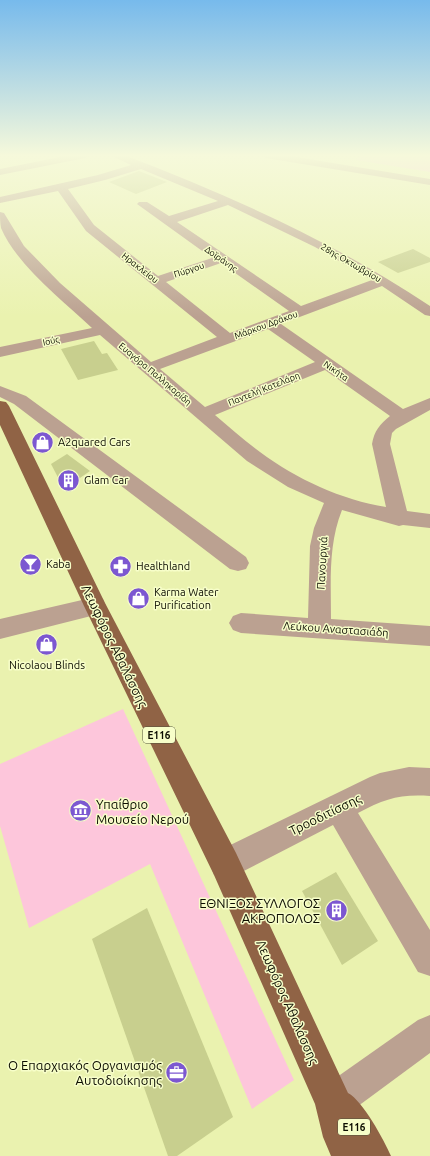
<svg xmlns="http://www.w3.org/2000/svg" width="430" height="1156" viewBox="0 0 430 1156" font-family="Ubuntu,sans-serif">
<rect width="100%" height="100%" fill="#eaf2af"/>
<g fill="#fdc6db">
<path d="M 360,155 L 430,155 L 430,172 L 356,160 Z"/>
<path d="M 123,709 L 294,1080 L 252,1109 L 150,864 L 29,928 L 0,826 L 0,764 Z"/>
</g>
<g fill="#c8cf8e">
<path d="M 139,171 L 167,182 L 136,194 L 109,182 Z"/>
<path d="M 413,249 L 430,258 L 430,262 L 398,273 L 378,262 Z"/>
<path d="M 94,341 L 102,354 L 107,353 L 118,370 L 78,380 L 61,349 Z"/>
<path d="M 67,454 L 90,471 L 64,489 L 51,464 Z"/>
<path d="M 336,872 L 378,941 L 342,965 L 302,891 Z"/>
<path d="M 147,908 L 233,1117 L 177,1156 L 168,1156 L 92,939 Z"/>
</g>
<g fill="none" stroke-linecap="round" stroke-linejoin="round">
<g fill="#bba191" fill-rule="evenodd">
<path d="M 70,155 L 90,155 L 85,158 L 0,175 L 0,169 Z"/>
<path d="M 110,155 L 124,155 C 231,196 334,242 430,306 L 430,316 L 425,315 L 382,286 L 281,324 L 403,409 L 430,398 L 430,410 L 396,429 L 392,433 L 390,444 L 407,511 L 430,514 L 430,528 L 403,525 L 399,526 L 342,510 C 328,545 331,582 331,619 L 430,626 L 430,646 L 241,633 L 233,630 L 229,623 L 233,616 L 241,613 L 308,618 L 310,546 L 314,528 L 324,503 L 288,487 L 247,461 L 100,335 L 0,357 L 0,347 L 92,328 C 63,301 16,264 1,228 C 0,223 0,217 0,212 L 4,213 L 24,246 L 60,283 L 151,362 L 217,337 L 86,231 L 58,191 L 0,203 L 0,197 L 98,175 L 131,165 ZM 141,169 L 218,201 L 169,216 L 147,202 L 139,202 L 137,204 L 212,258 L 158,276 L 94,225 L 68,189 L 105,180 ZM 228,205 L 315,247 L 372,280 L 301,306 L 177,222 ZM 221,263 L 289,311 L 230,333 L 166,282 ZM 268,329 L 315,362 L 205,407 L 160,369 ZM 325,370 L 390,416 C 380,424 374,431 372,444 L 386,507 C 342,500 296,479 260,452 C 245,441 230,428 215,415 Z"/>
<path d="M 261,155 L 284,155 L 430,179 L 430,185 L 266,158 Z"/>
<path d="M 0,386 L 26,396 L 246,557 L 249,563 L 246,569 L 238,571 L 230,569 L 14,404 L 0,397 Z"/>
<path d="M 95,597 L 103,599 L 106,606 L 103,613 L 0,639 L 0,619 Z"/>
<path d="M 409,767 L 430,768 L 430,796 C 399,794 385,799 358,813 L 430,930 L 430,976 L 418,972 L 333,825 L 236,875 L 225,879 L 214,875 L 210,864 L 214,853 L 370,777 L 380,773 Z"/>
<path d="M 430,1015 L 430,1053 L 346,1115 L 333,1120 L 320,1115 L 315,1102 L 320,1089 L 418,1020 Z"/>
</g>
<path fill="#906345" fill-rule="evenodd" d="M 0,401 L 6,402 L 9,406 L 105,603 L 236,853 L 348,1093 C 363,1101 384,1140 391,1156 L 331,1156 L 323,1137 L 315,1104 L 214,875 L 84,606 L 0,425 Z"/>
</g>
<linearGradient id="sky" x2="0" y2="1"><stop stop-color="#77baec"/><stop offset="0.49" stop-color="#f6f9db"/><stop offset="1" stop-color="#f6f9db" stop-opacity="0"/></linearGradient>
<rect width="430" height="317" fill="url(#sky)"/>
<defs>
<symbol id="shop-disc" viewBox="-11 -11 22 22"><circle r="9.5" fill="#7c57d1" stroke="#f7fec9"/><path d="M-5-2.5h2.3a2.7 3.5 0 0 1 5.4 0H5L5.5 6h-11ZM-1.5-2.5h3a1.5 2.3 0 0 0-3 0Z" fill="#fff"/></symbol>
<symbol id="building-disc" viewBox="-11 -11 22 22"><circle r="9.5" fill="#7c57d1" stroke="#f7fec9"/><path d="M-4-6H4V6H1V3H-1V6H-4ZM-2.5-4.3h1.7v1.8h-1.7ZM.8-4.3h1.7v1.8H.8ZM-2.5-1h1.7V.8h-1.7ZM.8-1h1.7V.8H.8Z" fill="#fff"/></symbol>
<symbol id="bar-disc" viewBox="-11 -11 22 22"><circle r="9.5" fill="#7c57d1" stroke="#f7fec9"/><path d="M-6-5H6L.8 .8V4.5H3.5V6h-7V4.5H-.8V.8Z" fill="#fff"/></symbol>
<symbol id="pharmacy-disc" viewBox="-11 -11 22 22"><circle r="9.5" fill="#7c57d1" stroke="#f7fec9"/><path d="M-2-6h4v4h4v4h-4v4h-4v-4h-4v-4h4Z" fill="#fff"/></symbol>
<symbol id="museum-disc" viewBox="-11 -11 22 22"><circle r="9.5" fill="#7c57d1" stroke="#f7fec9"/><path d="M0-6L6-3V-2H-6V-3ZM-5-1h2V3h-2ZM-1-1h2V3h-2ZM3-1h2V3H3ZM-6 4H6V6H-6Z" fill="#fff"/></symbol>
<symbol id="office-disc" viewBox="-11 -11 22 22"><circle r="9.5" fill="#7c57d1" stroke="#f7fec9"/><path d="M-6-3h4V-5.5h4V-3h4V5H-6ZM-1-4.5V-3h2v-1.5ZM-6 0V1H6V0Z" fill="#fff"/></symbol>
</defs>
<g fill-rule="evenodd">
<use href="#shop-disc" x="30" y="430" width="25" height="25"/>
<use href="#building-disc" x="56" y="468" width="25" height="25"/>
<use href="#bar-disc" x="18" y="552" width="25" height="25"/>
<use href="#pharmacy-disc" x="108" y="554" width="25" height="25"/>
<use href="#shop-disc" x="126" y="586" width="25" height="25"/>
<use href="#shop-disc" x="34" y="632" width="25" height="25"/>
<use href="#museum-disc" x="68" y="798" width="25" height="25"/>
<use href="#building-disc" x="324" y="898" width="25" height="25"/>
<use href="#office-disc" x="164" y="1060" width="25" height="25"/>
</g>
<g text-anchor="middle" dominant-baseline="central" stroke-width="3" stroke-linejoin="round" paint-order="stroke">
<g font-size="9" fill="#0c0d00" stroke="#f7fec9">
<text transform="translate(221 259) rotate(35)">Δοϊράνης</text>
<text transform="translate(351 263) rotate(30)">28ης Οκτωβρίου</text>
<text transform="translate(140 268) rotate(38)">Ηρακλείου</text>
<text transform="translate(189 270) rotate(-18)">Πύργου</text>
<text transform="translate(266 325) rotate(-20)">Μάρκου Δράκου</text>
<text transform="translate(51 341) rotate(-12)">Ιούς</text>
<text transform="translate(336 371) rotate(35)">Νικήτα</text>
<text transform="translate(155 374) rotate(40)">Ευαγόρα Παλληκαρίδη</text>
<text transform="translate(264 389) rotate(-22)">Παντελή Κατελάρη</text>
</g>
<g fill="#f7fec9" stroke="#52553c" stroke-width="1">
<rect x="143" y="727" width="32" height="16" rx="3"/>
<rect x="338" y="1119" width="32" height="16" rx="3"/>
</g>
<g font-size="10" font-weight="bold" fill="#0c0d00">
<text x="159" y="735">E116</text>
<text x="354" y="1127">E116</text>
</g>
<g font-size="11" fill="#0c0d00" stroke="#f7fec9" text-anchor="start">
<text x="58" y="442">A2quared Cars</text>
<text x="84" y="480">Glam Car</text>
<text x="46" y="564">Kaba</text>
<text x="136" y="566">Healthland</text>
<text x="154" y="592">Karma Water<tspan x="154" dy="13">Purification</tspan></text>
<text x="47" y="665" text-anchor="middle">Nicolaou Blinds</text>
</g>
<g font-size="11" fill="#0c0d00" stroke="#f7fec9">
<text transform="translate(322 563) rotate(-87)">Πανουργιά</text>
<text transform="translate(336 629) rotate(4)">Λεύκου Αναστασιάδη</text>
</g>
<g font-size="13" fill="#0c0d00" stroke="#f7fec9">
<text transform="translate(115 646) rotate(64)">Λεωφόρος Αθαλάσσης</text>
<text transform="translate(325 814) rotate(-26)">Τροοδιτίσσης</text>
<text transform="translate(288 1002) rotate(66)">Λεωφόρος Αθαλάσσης</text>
</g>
<g font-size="13" fill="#0c0d00" stroke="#f7fec9" text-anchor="end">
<text x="96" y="804" text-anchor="start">Υπαίθριο<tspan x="96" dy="15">Μουσείο Νερού</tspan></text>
<text x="320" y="903">ΕΘΝΙΞΟΣ ΣΥΛΛΟΓΟΣ<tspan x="320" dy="15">ΑΚΡΟΠΟΛΟΣ</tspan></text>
<text x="162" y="1065">Ο Επαρχιακός Οργανισμός<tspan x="162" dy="15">Αυτοδιοίκησης</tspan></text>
</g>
</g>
</svg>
